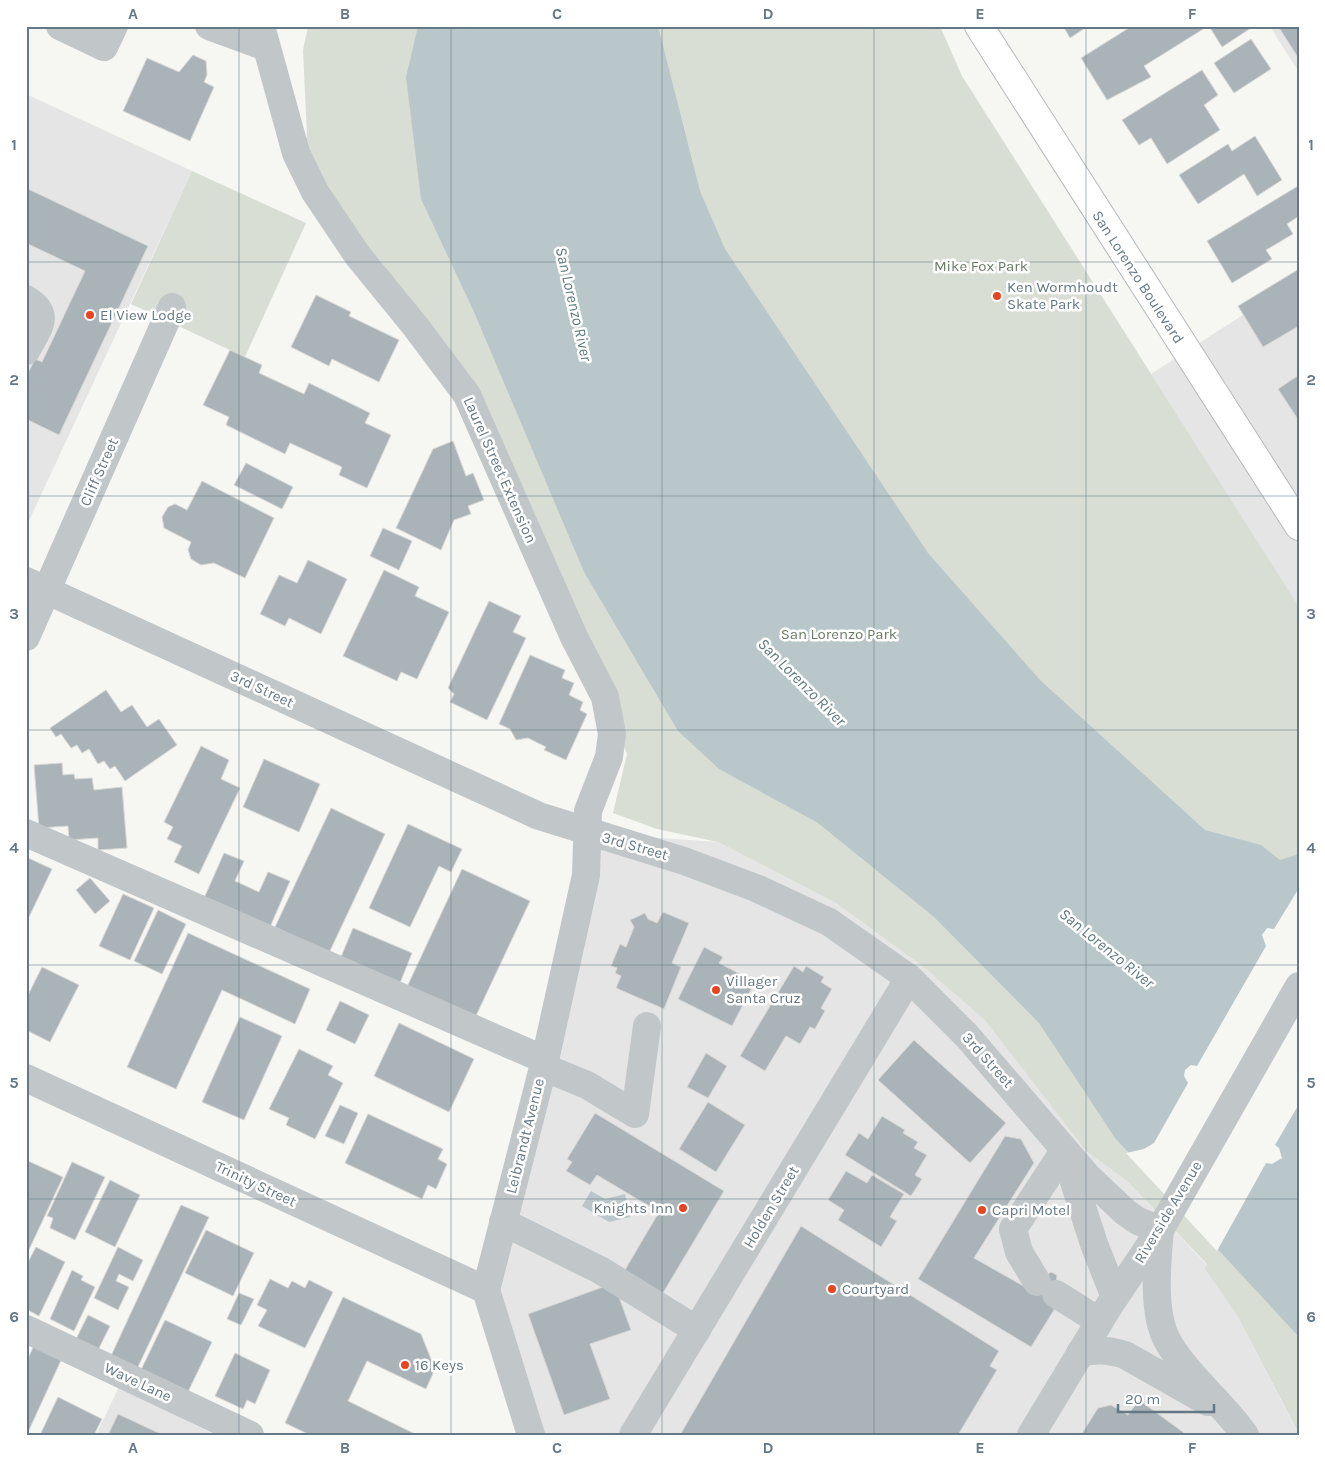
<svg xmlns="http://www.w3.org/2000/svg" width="1325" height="1461" viewBox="0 0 1325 1461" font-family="Karla,sans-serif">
<rect width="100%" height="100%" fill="#f6f6f3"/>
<g fill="#e4e5e4">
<path d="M 1270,26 L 1299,26 L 1299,72 L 1274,33 Z"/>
<path d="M 26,94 L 192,171 L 26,527 Z"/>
<path d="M 1299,279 L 1299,608 L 1151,374 Z"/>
<path d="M 588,833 L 718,842 L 836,903 L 926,969 L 986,1020 L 1025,1068 L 1087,1152 L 1127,1181 L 1207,1265 L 1206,1270 L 1238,1317 L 1299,1435 L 531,1435 L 486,1290 Z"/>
<path d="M 119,1387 L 216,1435 L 96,1435 Z"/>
</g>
<g fill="#d8ded4">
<path d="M 308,26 L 940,26 L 962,76 L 1299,607 L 1299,1434 L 1238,1317 L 1205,1269 L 1207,1264 L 1127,1181 L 1087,1152 L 985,1020 L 926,969 L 836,903 L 718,842 L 657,829 L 613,813 L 627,754 L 605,697 L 467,395 L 296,153 L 307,136 L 303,50 Z"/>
<path d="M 192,171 L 306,223 L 245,357 L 131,304 Z"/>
</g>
<g fill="#bac7ca">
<path d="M 418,26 L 658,26 L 700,191 L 725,249 L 928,553 L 1040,680 L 1205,830 L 1261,845 L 1280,860 L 1299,854 L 1299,1337 L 1115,1138 L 1039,1023 L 934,917 L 818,823 L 719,769 L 678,731 L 584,572 L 474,312 L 421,199 L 406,77 Z"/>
<path d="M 591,1191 L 605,1199 L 625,1194 L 630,1217 L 609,1222 L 582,1206 Z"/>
</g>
<path fill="#f6f6f3" d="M 1299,888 L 1299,1104 L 1275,1145 L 1279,1148 L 1282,1158 L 1272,1164 L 1266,1163 L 1217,1251 L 1126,1153 L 1144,1149 L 1154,1143 L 1188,1083 L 1184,1076 L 1185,1070 L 1191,1065 L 1197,1066 L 1266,946 L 1262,935 L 1267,928 L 1274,929 Z"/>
<g fill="#aab3b8" stroke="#d8d8d5">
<path d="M 1063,26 L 1088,26 L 1070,38 Z"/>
<path d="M 1132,26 L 1208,26 L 1144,66 L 1151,77 L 1107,100 L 1081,58 Z"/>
<path d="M 1209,26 L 1250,26 L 1251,28 L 1222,47 Z"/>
<path d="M 1278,26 L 1299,26 L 1299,59 Z"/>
<path d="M 1251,39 L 1271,69 L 1234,93 L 1214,63 Z"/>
<path d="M 193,55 L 206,61 L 207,75 L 204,82 L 214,87 L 190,141 L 123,111 L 147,58 L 179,72 Z"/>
<path d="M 1202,70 L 1218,95 L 1204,105 L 1220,130 L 1167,164 L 1151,138 L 1139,145 L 1122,120 Z"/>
<path d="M 1255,136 L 1282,180 L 1257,196 L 1244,174 L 1198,204 L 1179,175 L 1228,144 L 1232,151 Z"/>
<path d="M 1298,186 L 1299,216 L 1287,224 L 1293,234 L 1266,250 L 1272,259 L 1232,283 L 1207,241 Z"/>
<path d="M 26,188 L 148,246 L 59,435 L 26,419 L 26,377 L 35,359 L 42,362 L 85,271 L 26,243 Z"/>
<path d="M 1299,269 L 1299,326 L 1263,347 L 1238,306 Z"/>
<path d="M 316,295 L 351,312 L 349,316 L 399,340 L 379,382 L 332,359 L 329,366 L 291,347 Z"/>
<path d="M 230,350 L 262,365 L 259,373 L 304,394 L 309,383 L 370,413 L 365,423 L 391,435 L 367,488 L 339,475 L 342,467 L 290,443 L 285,454 L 226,425 L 229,417 L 203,405 Z"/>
<path d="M 1299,375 L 1299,421 L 1278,389 Z"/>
<path d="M 453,441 L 466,476 L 473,473 L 484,500 L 468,506 L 471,514 L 454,520 L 441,550 L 396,528 L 433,449 Z"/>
<path d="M 246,463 L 293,487 L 282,509 L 234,485 Z"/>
<path d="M 202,481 L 274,518 L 245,578 L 214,563 L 201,565 L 191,559 L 188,550 L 191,542 L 164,528 L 162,517 L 168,507 L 175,504 L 187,510 Z"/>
<path d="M 383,528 L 412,541 L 399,570 L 370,556 Z"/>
<path d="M 308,560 L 347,579 L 321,634 L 289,618 L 285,626 L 260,614 L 279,575 L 297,583 Z"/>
<path d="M 384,570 L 419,587 L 415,596 L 449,612 L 417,679 L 401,672 L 397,681 L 343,656 Z"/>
<path d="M 489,601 L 521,616 L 513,632 L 526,638 L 487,720 L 450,702 L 454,694 L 448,688 Z"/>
<path d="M 530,655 L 565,670 L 562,678 L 574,683 L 569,695 L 583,702 L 580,710 L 587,714 L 566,760 L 544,750 L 546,747 L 528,738 L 516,740 L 510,729 L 499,724 Z"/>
<path d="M 106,690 L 121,712 L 132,705 L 147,727 L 159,719 L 177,745 L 125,781 L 115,766 L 110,769 L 104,761 L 98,764 L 89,749 L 82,753 L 77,745 L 71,748 L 61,734 L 56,737 L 50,728 Z"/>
<path d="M 201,746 L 229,760 L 221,779 L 240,788 L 199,874 L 174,862 L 182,846 L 167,839 L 173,827 L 164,822 Z"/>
<path d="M 264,759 L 320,784 L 299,832 L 243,807 Z"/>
<path d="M 62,763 L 63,775 L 74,774 L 75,779 L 92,778 L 94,790 L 122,787 L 127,848 L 98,850 L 98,838 L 69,840 L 68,826 L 39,828 L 34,765 Z"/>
<path d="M 331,808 L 385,834 L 329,953 L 275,927 Z"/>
<path d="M 408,824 L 462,849 L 451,872 L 439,866 L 410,927 L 369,908 Z"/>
<path d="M 224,853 L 244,861 L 235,881 L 259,892 L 268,872 L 290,881 L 267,934 L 201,905 Z"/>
<path d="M 26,857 L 52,869 L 29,917 L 26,916 Z"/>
<path d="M 462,869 L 530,901 L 474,1020 L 406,989 Z"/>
<path d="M 90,878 L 110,901 L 95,914 L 76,890 Z"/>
<path d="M 123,894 L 154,908 L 130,960 L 99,946 Z"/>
<path d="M 158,910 L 186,924 L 162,974 L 134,961 Z"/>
<path d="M 663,912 L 689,923 L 672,963 L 681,967 L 664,1009 L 616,988 L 621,976 L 615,973 L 617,968 L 611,966 L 620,944 L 626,947 L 634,927 L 630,920 L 645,913 L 648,919 L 657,923 Z"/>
<path d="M 353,928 L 412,953 L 400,983 L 341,957 Z"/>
<path d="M 188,933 L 310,989 L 295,1024 L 222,990 L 176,1089 L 127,1067 Z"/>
<path d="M 704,947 L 723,957 L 719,963 L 755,982 L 732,1026 L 678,999 Z"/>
<path d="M 794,966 L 803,972 L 806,966 L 824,977 L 821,982 L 832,989 L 821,1008 L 825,1011 L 815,1029 L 810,1027 L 800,1044 L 786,1036 L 765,1071 L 740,1056 Z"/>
<path d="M 42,967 L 79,985 L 50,1042 L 26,1030 L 26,999 Z"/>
<path d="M 340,1001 L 369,1015 L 355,1044 L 326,1030 Z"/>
<path d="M 240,1017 L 282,1036 L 244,1120 L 202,1102 Z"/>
<path d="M 399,1023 L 474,1059 L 449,1112 L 374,1076 Z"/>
<path d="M 914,1040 L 1006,1123 L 970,1163 L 878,1080 Z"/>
<path d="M 299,1049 L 333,1066 L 328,1075 L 343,1083 L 315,1139 L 286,1125 L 289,1118 L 269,1109 Z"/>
<path d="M 706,1053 L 727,1066 L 708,1098 L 687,1087 Z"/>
<path d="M 708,1102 L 745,1125 L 716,1172 L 679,1149 Z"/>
<path d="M 340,1105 L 358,1113 L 344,1144 L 325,1136 Z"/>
<path d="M 595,1113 L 724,1191 L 657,1303 L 619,1280 L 659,1212 L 597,1175 L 590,1185 L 566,1171 L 572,1162 L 567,1159 Z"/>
<path d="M 368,1114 L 443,1149 L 438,1159 L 447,1164 L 436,1189 L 428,1185 L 422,1199 L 345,1163 Z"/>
<path d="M 882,1116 L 905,1130 L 903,1133 L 918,1142 L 914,1148 L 927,1155 L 915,1175 L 922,1179 L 911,1196 L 845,1155 L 859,1133 L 868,1139 Z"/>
<path d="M 1005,1136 L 1021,1139 L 1034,1163 L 974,1258 L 1027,1288 L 1051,1272 L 1057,1275 L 1054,1310 L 1031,1347 L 918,1279 Z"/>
<path d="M 26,1160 L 63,1177 L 26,1256 Z"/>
<path d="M 72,1162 L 105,1177 L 75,1240 L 50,1228 L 53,1218 L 47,1216 Z"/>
<path d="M 846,1171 L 867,1183 L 872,1175 L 904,1194 L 890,1217 L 897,1221 L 881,1247 L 838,1220 L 844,1210 L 828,1200 Z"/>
<path d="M 110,1180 L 140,1195 L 115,1247 L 85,1232 Z"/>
<path d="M 181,1205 L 209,1217 L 136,1371 L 110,1358 Z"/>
<path d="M 801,1226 L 999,1351 L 990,1366 L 997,1370 L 958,1435 L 680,1435 Z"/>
<path d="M 206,1230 L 254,1253 L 233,1296 L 185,1273 Z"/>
<path d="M 36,1247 L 65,1262 L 39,1316 L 26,1309 L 26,1266 Z"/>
<path d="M 118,1247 L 143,1260 L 133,1281 L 119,1274 L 116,1281 L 129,1287 L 118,1310 L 94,1298 Z"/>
<path d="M 72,1270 L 83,1276 L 81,1280 L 95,1287 L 74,1331 L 50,1319 Z"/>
<path d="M 270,1279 L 288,1288 L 292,1281 L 305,1288 L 309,1280 L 333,1292 L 305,1348 L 258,1326 L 267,1310 L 257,1305 Z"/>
<path d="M 614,1283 L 631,1330 L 590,1344 L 610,1399 L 564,1415 L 528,1314 Z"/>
<path d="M 239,1293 L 254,1299 L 241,1325 L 227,1319 Z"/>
<path d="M 343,1297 L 421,1334 L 435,1369 L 426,1389 L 367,1361 L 348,1401 L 417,1435 L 310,1435 L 285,1423 Z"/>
<path d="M 88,1315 L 110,1326 L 97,1352 L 75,1341 Z"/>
<path d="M 165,1320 L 212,1342 L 186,1396 L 139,1374 Z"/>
<path d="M 35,1343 L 63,1356 L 29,1430 L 26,1429 L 26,1363 Z"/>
<path d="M 235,1353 L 270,1370 L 255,1404 L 247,1400 L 243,1409 L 215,1396 Z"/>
<path d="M 58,1397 L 102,1419 L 94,1435 L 40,1435 Z"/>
<path d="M 1139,1400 L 1187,1435 L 1081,1435 L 1098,1408 L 1111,1405 L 1128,1415 Z"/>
<path d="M 118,1414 L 163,1435 L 108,1435 Z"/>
</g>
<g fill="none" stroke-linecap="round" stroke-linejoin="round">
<defs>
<path id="major" d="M 979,26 L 1299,526"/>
</defs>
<use href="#major" stroke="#b4b9bc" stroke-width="30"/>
<g stroke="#c1c6c9" stroke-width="28">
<path d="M 60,26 L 104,47 L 114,26"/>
<path d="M 209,26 L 266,47"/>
<path d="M 261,26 L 296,153 L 315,192 L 358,256 L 416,327 L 467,395 L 574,637 L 605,697 L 612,734 L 609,757 L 588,811 L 586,875 L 545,1060 L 486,1290 L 531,1435"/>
<path d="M 26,299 C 53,315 37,329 26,351"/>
<path d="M 26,581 L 539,816 L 684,861 L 756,888 L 829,922 L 909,978 L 967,1036 L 1088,1177 L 1125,1212 L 1138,1221 L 1160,1230"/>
<path d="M 26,637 L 172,307"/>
<path d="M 26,833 L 545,1060"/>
<path d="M 543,1067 L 587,1085 L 635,1114 L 647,1026"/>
<path d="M 26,1078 L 486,1290"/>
<path d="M 1067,1160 L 1094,1244 L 1115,1297"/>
<path d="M 503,1222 L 600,1270 L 697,1330"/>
<path d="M 1160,1230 C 1157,1261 1152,1312 1167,1340 C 1186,1375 1222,1402 1245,1435"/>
<path d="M 1037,1282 L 1019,1252 L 1013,1229 L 1064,1151"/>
<path d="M 1056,1294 L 1099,1321"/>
<path d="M 26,1329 L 250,1435"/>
<path d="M 1080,1353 C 1097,1349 1109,1350 1125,1355 L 1208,1402"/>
<path d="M 633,1435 L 909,978"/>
<path d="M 1031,1435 L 1109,1306 L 1160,1230 L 1299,986"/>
</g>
<use href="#major" stroke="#fff" stroke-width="28"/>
</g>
<path fill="none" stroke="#647885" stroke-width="1" stroke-opacity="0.55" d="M 239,26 L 239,1435M 451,26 L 451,1435M 662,26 L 662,1435M 874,26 L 874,1435M 1086,26 L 1086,1435M 26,262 L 1299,262M 26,496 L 1299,496M 26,730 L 1299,730M 26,965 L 1299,965M 26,1199 L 1299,1199"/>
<g fill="#e94420" stroke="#fff" stroke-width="2">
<circle cx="997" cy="296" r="5"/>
<circle cx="90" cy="315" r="5"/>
<circle cx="716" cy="990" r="5"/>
<circle cx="683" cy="1208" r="5"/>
<circle cx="982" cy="1210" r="5"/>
<circle cx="832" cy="1289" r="5"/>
<circle cx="405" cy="1365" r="5"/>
</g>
<g text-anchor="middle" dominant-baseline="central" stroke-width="5" stroke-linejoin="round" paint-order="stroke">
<g font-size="15" fill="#697c63" stroke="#fff">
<text x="981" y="266">Mike Fox Park</text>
<text x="839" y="634">San Lorenzo Park</text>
</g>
<g font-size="15" fill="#647885" stroke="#fff">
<text transform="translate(1138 277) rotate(57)">San Lorenzo Boulevard</text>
<text transform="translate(500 470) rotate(66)">Laurel Street Extension</text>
<text transform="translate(99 472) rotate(-66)">Cliff Street</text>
<text transform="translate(262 689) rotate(25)">3rd Street</text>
<text transform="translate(635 846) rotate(16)">3rd Street</text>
<text transform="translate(988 1060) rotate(48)">3rd Street</text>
<text transform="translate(525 1136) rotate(-76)">Leibrandt Avenue</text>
<text transform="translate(256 1184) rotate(25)">Trinity Street</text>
<text transform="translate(771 1207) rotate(-59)">Holden Street</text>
<text transform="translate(1168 1212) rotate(-59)">Riverside Avenue</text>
<text transform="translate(138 1382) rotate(25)">Wave Lane</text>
</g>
<g font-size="15" fill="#647885" stroke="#fff" text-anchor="start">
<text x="1007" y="287">Ken Wormhoudt<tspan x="1007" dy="17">Skate Park</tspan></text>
<text x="100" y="315">El View Lodge</text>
<text x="726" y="981">Villager<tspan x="726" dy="17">Santa Cruz</tspan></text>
<text x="673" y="1208" text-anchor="end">Knights Inn</text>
<text x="992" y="1210">Capri Motel</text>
<text x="842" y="1289">Courtyard</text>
<text x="415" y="1365">16 Keys</text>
</g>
<g font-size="16" font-style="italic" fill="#5f7a81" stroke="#fff">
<text transform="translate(574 304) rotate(77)">San Lorenzo River</text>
<text transform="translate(802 682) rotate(45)">San Lorenzo River</text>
<text transform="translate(1107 948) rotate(39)">San Lorenzo River</text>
</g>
</g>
<rect width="1325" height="1461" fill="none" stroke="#ffffff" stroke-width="55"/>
<path d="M1118 1404v8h96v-8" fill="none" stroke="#647885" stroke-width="2.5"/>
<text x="1125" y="1404" font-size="15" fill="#647885" stroke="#ffffff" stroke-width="4" paint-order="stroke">20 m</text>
<rect x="28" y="28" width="1270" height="1406" fill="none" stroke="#647885" stroke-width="2"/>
<g font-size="16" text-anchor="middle" font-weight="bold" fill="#647885">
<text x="133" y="19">A</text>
<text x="345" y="19">B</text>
<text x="557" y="19">C</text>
<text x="768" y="19">D</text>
<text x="980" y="19">E</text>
<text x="1192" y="19">F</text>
<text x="14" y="150">1</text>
<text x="1311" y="150">1</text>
<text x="14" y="385">2</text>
<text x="1311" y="385">2</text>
<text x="14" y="619">3</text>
<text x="1311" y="619">3</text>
<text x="14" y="853">4</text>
<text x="1311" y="853">4</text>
<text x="14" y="1088">5</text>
<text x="1311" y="1088">5</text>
<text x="14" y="1322">6</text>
<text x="1311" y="1322">6</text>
<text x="133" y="1453">A</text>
<text x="345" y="1453">B</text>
<text x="557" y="1453">C</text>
<text x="768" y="1453">D</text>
<text x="980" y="1453">E</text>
<text x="1192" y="1453">F</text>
</g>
</svg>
